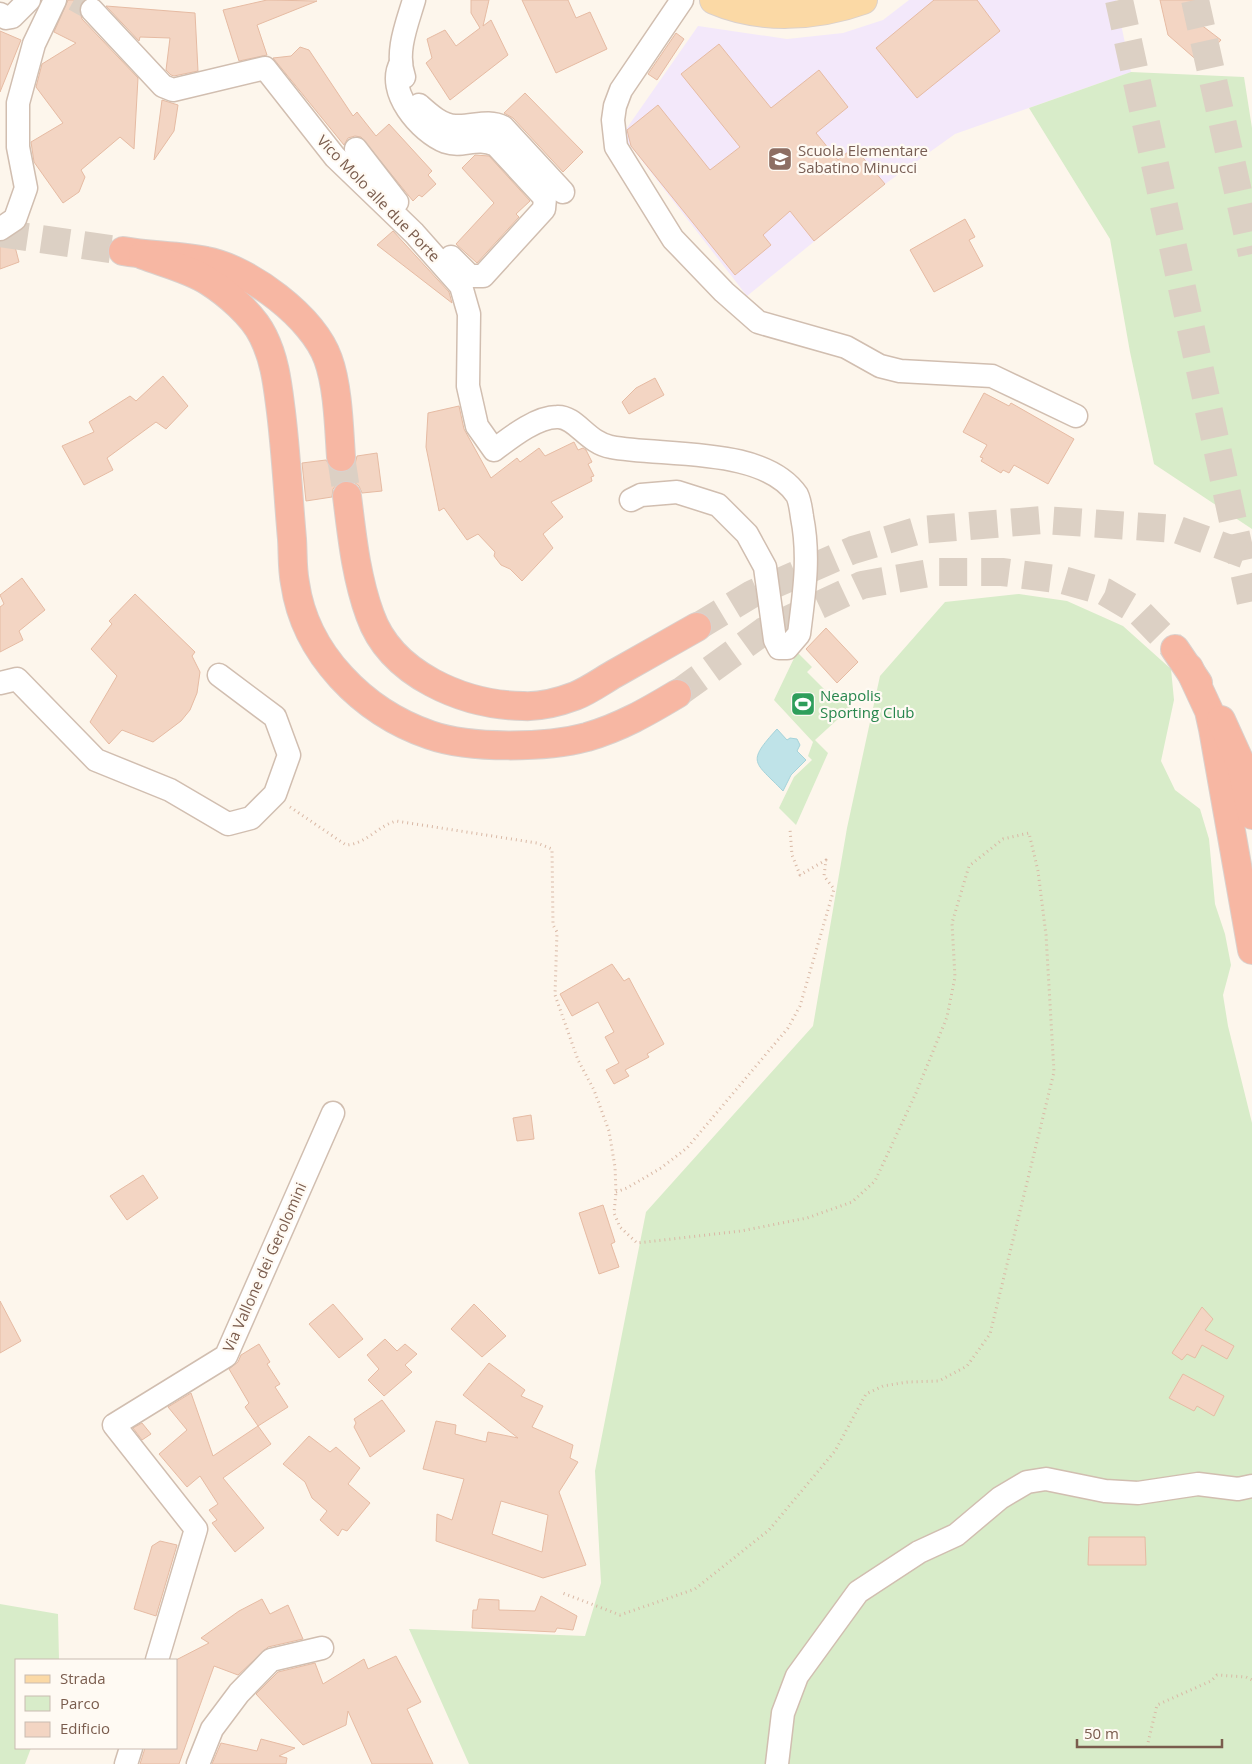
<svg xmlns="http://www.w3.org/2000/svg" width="1252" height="1764" viewBox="0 0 1252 1764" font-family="'Open Sans',sans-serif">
<rect width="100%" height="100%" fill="#fdf6ec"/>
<path fill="#f3e8fa" d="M 909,0 L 1116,0 L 1131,72 L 955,134 L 885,184 L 747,296 L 622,135 L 698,26 L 787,39 L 843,33 L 883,20 Z"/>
<g fill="#d8ecc9">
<path d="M 1131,72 L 1244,77 L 1252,128 L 1252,529 L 1154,464 L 1130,352 L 1110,239 L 1029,108 Z"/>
<path d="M 1019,594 L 1067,601 L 1123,626 L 1171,669 L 1174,700 L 1161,761 L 1175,790 L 1200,809 L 1209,839 L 1215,904 L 1225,934 L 1231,965 L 1223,995 L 1228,1026 L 1252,1123 L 1252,1764 L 469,1764 L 409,1629 L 585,1636 L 601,1583 L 595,1471 L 646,1212 L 813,1026 L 847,828 L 880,676 L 945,602 Z"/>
<path d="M 797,652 L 812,667 L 807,672 L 829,694 L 833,690 L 850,708 L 815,740 L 828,753 L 796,825 L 779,808 L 794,777 L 812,760 L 808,756 L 813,742 L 774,700 Z"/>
<path d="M 0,1604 L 58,1614 L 59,1660 L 16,1660 L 16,1748 L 31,1748 L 25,1764 L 0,1764 Z"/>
</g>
<path fill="#bfe3e8" stroke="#a5d3da" d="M 777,729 L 787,740 L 790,738 L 797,739 L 800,745 L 797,751 L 806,760 L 791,775 L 783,791 C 754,761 746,763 777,729 Z"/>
<g fill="#f3d5c3" stroke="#e6bba3" fill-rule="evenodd">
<path d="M 68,0 L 84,0 L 79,7 L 82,19 L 138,78 L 134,149 L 120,137 L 81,170 L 85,177 L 79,192 L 63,203 L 34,162 L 31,142 L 63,123 L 36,87 L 42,64 L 76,43 L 54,32 Z"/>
<path d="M 267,0 L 317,1 L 257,25 L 267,55 L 239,61 L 223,10 Z"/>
<path d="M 471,0 L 489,0 L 483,26 L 491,20 L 508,55 L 450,100 L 426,63 L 432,58 L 427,39 L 445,30 L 456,46 L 480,28 L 471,13 Z"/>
<path d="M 522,0 L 568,0 L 576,18 L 590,12 L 607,49 L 556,73 Z"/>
<path d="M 934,0 L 977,0 L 1000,31 L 917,98 L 876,48 Z"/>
<path d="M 1160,0 L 1195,0 L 1200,24 L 1221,40 L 1200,63 L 1168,35 Z"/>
<path d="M 106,6 L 195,13 L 198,71 L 174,76 L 171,75 L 166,70 L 170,38 L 140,37 L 139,41 Z"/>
<path d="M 0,31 L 21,40 L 0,92 Z"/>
<path d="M 676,33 L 684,39 L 657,80 L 648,74 Z"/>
<path d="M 719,44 L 771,108 L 819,70 L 848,107 L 816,133 L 838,160 L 854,147 L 885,184 L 814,241 L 790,211 L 763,235 L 771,245 L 735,275 L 631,146 L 627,130 L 658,105 L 710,170 L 740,147 L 681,74 Z"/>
<path d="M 300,47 L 309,50 L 353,116 L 357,112 L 376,136 L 389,124 L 432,171 L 428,175 L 436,184 L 422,197 L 419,195 L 413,201 L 361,137 L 355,136 L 348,138 L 344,145 L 273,58 L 291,56 Z"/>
<path d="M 525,93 L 583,152 L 563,172 L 513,118 L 504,113 Z"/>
<path d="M 162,100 L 178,105 L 174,131 L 154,160 Z"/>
<path d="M 475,155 L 489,156 L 530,201 L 516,214 L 519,217 L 477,263 L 456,244 L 494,203 L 462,168 Z"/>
<path d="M 965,219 L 975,237 L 969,240 L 983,266 L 934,292 L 910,250 Z"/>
<path d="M 393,231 L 449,292 L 452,303 L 377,245 Z"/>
<path d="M 13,239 L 19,262 L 0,269 L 0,243 Z"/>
<path d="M 163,376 L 188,406 L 166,429 L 156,422 L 107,458 L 113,470 L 84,485 L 62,446 L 94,432 L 89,422 L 130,396 L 136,401 Z"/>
<path d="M 655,378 L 664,395 L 629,414 L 622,402 L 636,388 Z"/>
<path d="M 984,393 L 1009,406 L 1011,403 L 1074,439 L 1048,484 L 1014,465 L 1009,473 L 1003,470 L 1001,473 L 981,461 L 983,458 L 980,457 L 987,445 L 963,432 Z"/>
<path d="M 459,406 L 464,429 L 491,478 L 517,458 L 520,462 L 539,448 L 545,456 L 574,442 L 578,450 L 583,448 L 586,450 L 592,462 L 588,464 L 594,476 L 591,477 L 592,481 L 551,502 L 563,517 L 543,534 L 553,548 L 522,581 L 510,569 L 501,565 L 494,556 L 495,552 L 478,534 L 467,540 L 444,508 L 439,511 L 426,447 L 428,413 Z"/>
<path d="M 377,453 L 382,491 L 362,493 L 359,486 L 354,482 L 345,481 L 337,484 L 333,489 L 332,497 L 306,501 L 302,463 L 326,460 L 334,471 L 342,472 L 350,470 L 355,464 L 357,456 Z"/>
<path d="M 22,578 L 45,610 L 19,631 L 23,640 L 0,652 L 0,607 L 4,604 L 0,595 Z"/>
<path d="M 135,594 L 195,652 L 192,656 L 200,672 L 197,693 L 190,710 L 181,721 L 153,742 L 122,730 L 109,744 L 90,722 L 117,676 L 91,649 L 112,624 L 109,621 Z"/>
<path d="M 826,628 L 858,662 L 837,683 L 806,649 Z"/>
<path d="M 612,964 L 624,981 L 629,978 L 664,1044 L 647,1054 L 649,1057 L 625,1070 L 629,1076 L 614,1084 L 606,1070 L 619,1063 L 605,1037 L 614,1032 L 598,1002 L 572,1016 L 560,994 Z"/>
<path d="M 531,1115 L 534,1139 L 517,1141 L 513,1118 Z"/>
<path d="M 143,1175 L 158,1198 L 127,1220 L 110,1196 Z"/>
<path d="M 603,1205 L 615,1242 L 611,1244 L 619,1267 L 599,1274 L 579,1213 Z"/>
<path d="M 0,1301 L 21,1341 L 0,1353 Z"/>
<path d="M 333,1304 L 363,1339 L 339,1358 L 309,1324 Z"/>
<path d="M 474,1304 L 506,1336 L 482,1357 L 451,1329 Z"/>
<path d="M 1202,1307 L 1213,1319 L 1205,1330 L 1234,1346 L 1227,1359 L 1202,1345 L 1195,1358 L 1187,1354 L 1182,1360 L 1172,1353 Z"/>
<path d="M 385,1339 L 397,1351 L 405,1344 L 417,1354 L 405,1365 L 412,1372 L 384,1396 L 368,1380 L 379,1369 L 367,1355 Z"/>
<path d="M 259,1344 L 270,1362 L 267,1364 L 280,1384 L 275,1387 L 288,1407 L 258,1426 L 245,1407 L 249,1403 L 229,1369 L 238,1362 L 241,1355 Z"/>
<path d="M 489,1363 L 525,1390 L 521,1396 L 543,1406 L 532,1427 L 573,1445 L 570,1458 L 578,1462 L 559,1492 L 586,1565 L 543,1578 L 436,1541 L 437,1514 L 452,1520 L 464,1479 L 423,1469 L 436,1421 L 456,1425 L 455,1434 L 486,1442 L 488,1432 L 518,1438 L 463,1395 ZM 501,1501 L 548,1515 L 542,1552 L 492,1534 Z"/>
<path d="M 1183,1374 L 1224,1396 L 1214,1416 L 1197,1406 L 1194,1411 L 1169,1398 Z"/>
<path d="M 191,1393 L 213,1456 L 258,1426 L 271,1444 L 223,1478 L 264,1528 L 235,1552 L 212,1523 L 217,1520 L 209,1510 L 218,1504 L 200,1476 L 187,1487 L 159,1454 L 187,1430 L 168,1407 Z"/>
<path d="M 382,1400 L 405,1431 L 370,1457 L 354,1427 L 356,1423 L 354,1419 Z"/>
<path d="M 142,1423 L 151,1434 L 142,1440 L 133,1428 Z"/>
<path d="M 309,1436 L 330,1452 L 336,1447 L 360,1468 L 348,1484 L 370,1503 L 347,1531 L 342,1529 L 338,1536 L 320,1520 L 327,1511 L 312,1498 L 305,1482 L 283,1464 Z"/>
<path d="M 1089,1537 L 1145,1537 L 1146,1565 L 1088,1565 Z"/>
<path d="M 160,1541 L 177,1545 L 156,1616 L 134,1609 L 152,1546 Z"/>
<path d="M 541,1596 L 577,1616 L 573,1630 L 557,1628 L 555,1632 L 472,1628 L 473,1610 L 477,1610 L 479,1599 L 499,1600 L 499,1610 L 535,1611 Z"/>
<path d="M 262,1599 L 270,1614 L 288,1605 L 303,1639 L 268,1647 L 238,1675 L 214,1666 L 179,1764 L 140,1764 L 145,1748 L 176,1748 L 176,1660 L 209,1643 L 201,1638 L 239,1611 Z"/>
<path d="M 396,1656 L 421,1702 L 407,1709 L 433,1764 L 372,1764 L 348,1711 L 346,1725 L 303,1745 L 256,1694 L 278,1672 L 315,1663 L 323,1684 L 364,1659 L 368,1669 Z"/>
<path d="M 261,1739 L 295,1748 L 279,1756 L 287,1758 L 286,1764 L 212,1764 L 221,1743 L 257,1751 Z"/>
</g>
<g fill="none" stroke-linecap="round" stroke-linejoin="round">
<path stroke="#dcd0c4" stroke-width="22" stroke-dasharray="22 11" stroke-linecap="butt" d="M 74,0 L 92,10"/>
<g stroke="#dcd0c4" stroke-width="28" stroke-dasharray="28 14" stroke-linecap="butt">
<path d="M 1119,0 L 1252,608"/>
<path d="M 1195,0 L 1252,254"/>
<path d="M 0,233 L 123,251"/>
<path d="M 341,457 L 347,496"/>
<path d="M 697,627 L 752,594 L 853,550 L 920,530 L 1043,520 L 1176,529 L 1252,557"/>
<path d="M 677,694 L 764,631 L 862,585 L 935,572 L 1002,572 L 1063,580 L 1105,592 L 1139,612 L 1175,649"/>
</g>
<defs>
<g id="minor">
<path d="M 682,0 L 621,90 L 615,106 L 613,120 L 616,147 L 673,239 L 724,292 L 758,322 L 846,347 L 880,366 L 900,371 L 992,376 L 1076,416"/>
<path d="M 92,10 L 163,86 L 173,90 L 265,68 L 335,157 L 414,233 L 461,286 L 469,314 L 468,386 L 477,426 L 494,450 C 510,438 536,417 557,417 C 576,416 587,443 611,447 C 663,457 764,446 797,495 C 800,501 801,510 802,517 C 810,557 804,594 799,634 L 787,648 L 779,648 L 775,640 L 765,567 L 747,534 L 718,505 L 677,492 L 641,495 L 631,500"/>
<path d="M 0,14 L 6,18 L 12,17 L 29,0"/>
<path d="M 401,63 C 385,91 420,132 446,142 C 463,148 476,136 496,145 L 545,198 L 544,209 L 483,276 L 470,276 L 451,257"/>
<path d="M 404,77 C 395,52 407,24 414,0"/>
<path d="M 419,105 C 429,114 442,126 456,126 C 473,127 488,119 503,127 L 563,192"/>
<path d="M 356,149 L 397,202"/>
<path d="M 0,229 L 15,219 L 26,188 L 18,147 L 18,103 L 34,44 L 55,0"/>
<path d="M 0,683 L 17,679 L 96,760 L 170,790 L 228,824 L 251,818 L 275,794 L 289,755 L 275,717 L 219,675"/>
<path d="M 157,1660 L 196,1529 L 114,1425 L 226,1356 L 333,1113"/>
<path d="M 126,1764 L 131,1748"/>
<path d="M 198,1764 L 212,1729 L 239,1693 L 271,1660 L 322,1648"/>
<path d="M 777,1764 L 783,1713 L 797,1676 L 858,1592 L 919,1552 L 956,1535 L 1000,1498 L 1027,1482 L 1046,1479 L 1105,1491 L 1138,1493 L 1198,1484 L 1238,1489 L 1252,1486"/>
</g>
<path id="major" d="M 714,0 C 760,20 816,17 863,0"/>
<g id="highway">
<path d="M 123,251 C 150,256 179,255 206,261 C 249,269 313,317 328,359 C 338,386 339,428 341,457"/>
<path d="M 143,255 C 164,263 189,269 208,281 C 227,293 253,315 263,336 C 274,358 277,380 280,404 C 286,449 288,494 292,539 C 293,553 292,568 295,583 C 305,654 363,712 430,735 C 470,749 546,748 587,737 C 621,727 647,712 677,694"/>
<path d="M 347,496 C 352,536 356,577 370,615 C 391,675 464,705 523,706 C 540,707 559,702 575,696 C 588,691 602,681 614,674 C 642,658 669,643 697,627"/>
<path d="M 1175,649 L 1198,683"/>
<path d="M 1189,668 L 1209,711 L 1213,729 L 1252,950"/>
<path d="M 1221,720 L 1241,764 L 1252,815"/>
</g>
</defs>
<use href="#minor" stroke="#d1beb0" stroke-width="25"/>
<use href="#major" stroke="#dad1cd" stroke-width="30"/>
<use href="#highway" stroke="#dad1cd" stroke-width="30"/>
<g stroke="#d9b8a5" stroke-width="3" stroke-dasharray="1 4" stroke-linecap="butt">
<path d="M 290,807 L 346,845 C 366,844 378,826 396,821 L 537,843 L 552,849 L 553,925 L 557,932 L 555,995 L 578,1060 L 594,1090 L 609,1131 L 615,1167 L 616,1192 L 614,1213 L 620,1227 L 637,1243 L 741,1231 L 807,1218 L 852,1202 L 875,1181 L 916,1093 L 947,1017 L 955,977 L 952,923 L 969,866 L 1003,839 L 1029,833 L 1038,871 L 1046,935 L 1054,1072 L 990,1334 L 967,1366 L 939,1381 L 908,1382 L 883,1386 L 866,1394 L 835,1451 L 769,1530 L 695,1589 L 620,1615 L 560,1592"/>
<path d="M 616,1192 L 627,1188 L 661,1168 L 687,1148 L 788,1028 L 800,1006 L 834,889 L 824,876 L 826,860 L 800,875 L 792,855 L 790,829"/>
<path d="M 1147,1747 L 1157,1705 L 1211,1681 L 1217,1675 L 1246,1677 L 1252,1680"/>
</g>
<use href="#minor" stroke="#fff" stroke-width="22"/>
<use href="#major" stroke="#fbd9a5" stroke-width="28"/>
<use href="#highway" stroke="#f7b7a3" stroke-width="28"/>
</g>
<defs>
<symbol id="school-square" viewBox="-11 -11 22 22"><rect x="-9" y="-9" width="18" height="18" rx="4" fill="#8d6e63" stroke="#fffaf3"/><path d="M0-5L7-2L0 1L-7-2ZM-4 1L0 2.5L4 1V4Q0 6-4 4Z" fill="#fff"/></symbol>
<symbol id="stadium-square" viewBox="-11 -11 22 22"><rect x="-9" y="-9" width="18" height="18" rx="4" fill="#2e9e5b" stroke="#fffaf3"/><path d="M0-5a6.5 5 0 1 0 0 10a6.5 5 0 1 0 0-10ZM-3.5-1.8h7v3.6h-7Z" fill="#fff"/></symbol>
</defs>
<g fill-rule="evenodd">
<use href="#school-square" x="766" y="145" width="28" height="28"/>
<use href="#stadium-square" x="789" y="690" width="28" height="28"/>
</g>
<g text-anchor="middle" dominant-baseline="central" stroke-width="4.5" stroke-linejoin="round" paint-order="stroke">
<g font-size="15" fill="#785e54" stroke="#fffaf3" text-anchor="start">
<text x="798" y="150">Scuola Elementare<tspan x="798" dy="17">Sabatino Minucci</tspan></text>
</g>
<g font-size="15" fill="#7a5c4d" stroke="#fffaf3">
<text transform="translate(379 198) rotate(46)">Vico Molo alle due Porte</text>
<text transform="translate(264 1267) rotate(-66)">Via Vallone dei Gerolomini</text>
</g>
<g font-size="15" fill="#27864d" stroke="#fffaf3" text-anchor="start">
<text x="820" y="695">Neapolis<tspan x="820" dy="17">Sporting Club</tspan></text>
</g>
</g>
<rect x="15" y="1659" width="162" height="90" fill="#fffaf3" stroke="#cabbb1"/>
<rect x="25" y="1675" width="25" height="8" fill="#fbd9a5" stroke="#cabbb1"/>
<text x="60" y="1684" font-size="15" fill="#7a5c4d">Strada</text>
<rect x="25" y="1696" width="25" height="15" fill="#d8ecc9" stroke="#cabbb1"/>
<text x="60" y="1709" font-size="15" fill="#7a5c4d">Parco</text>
<rect x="25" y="1722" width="25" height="15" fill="#f3d5c3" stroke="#cabbb1"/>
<text x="60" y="1734" font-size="15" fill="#7a5c4d">Edificio</text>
<path d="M1077 1739v8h145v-8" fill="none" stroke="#7a5c4d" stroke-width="2.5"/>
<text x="1084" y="1739" font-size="15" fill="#7a5c4d" stroke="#fffaf3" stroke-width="4" paint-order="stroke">50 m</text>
</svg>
